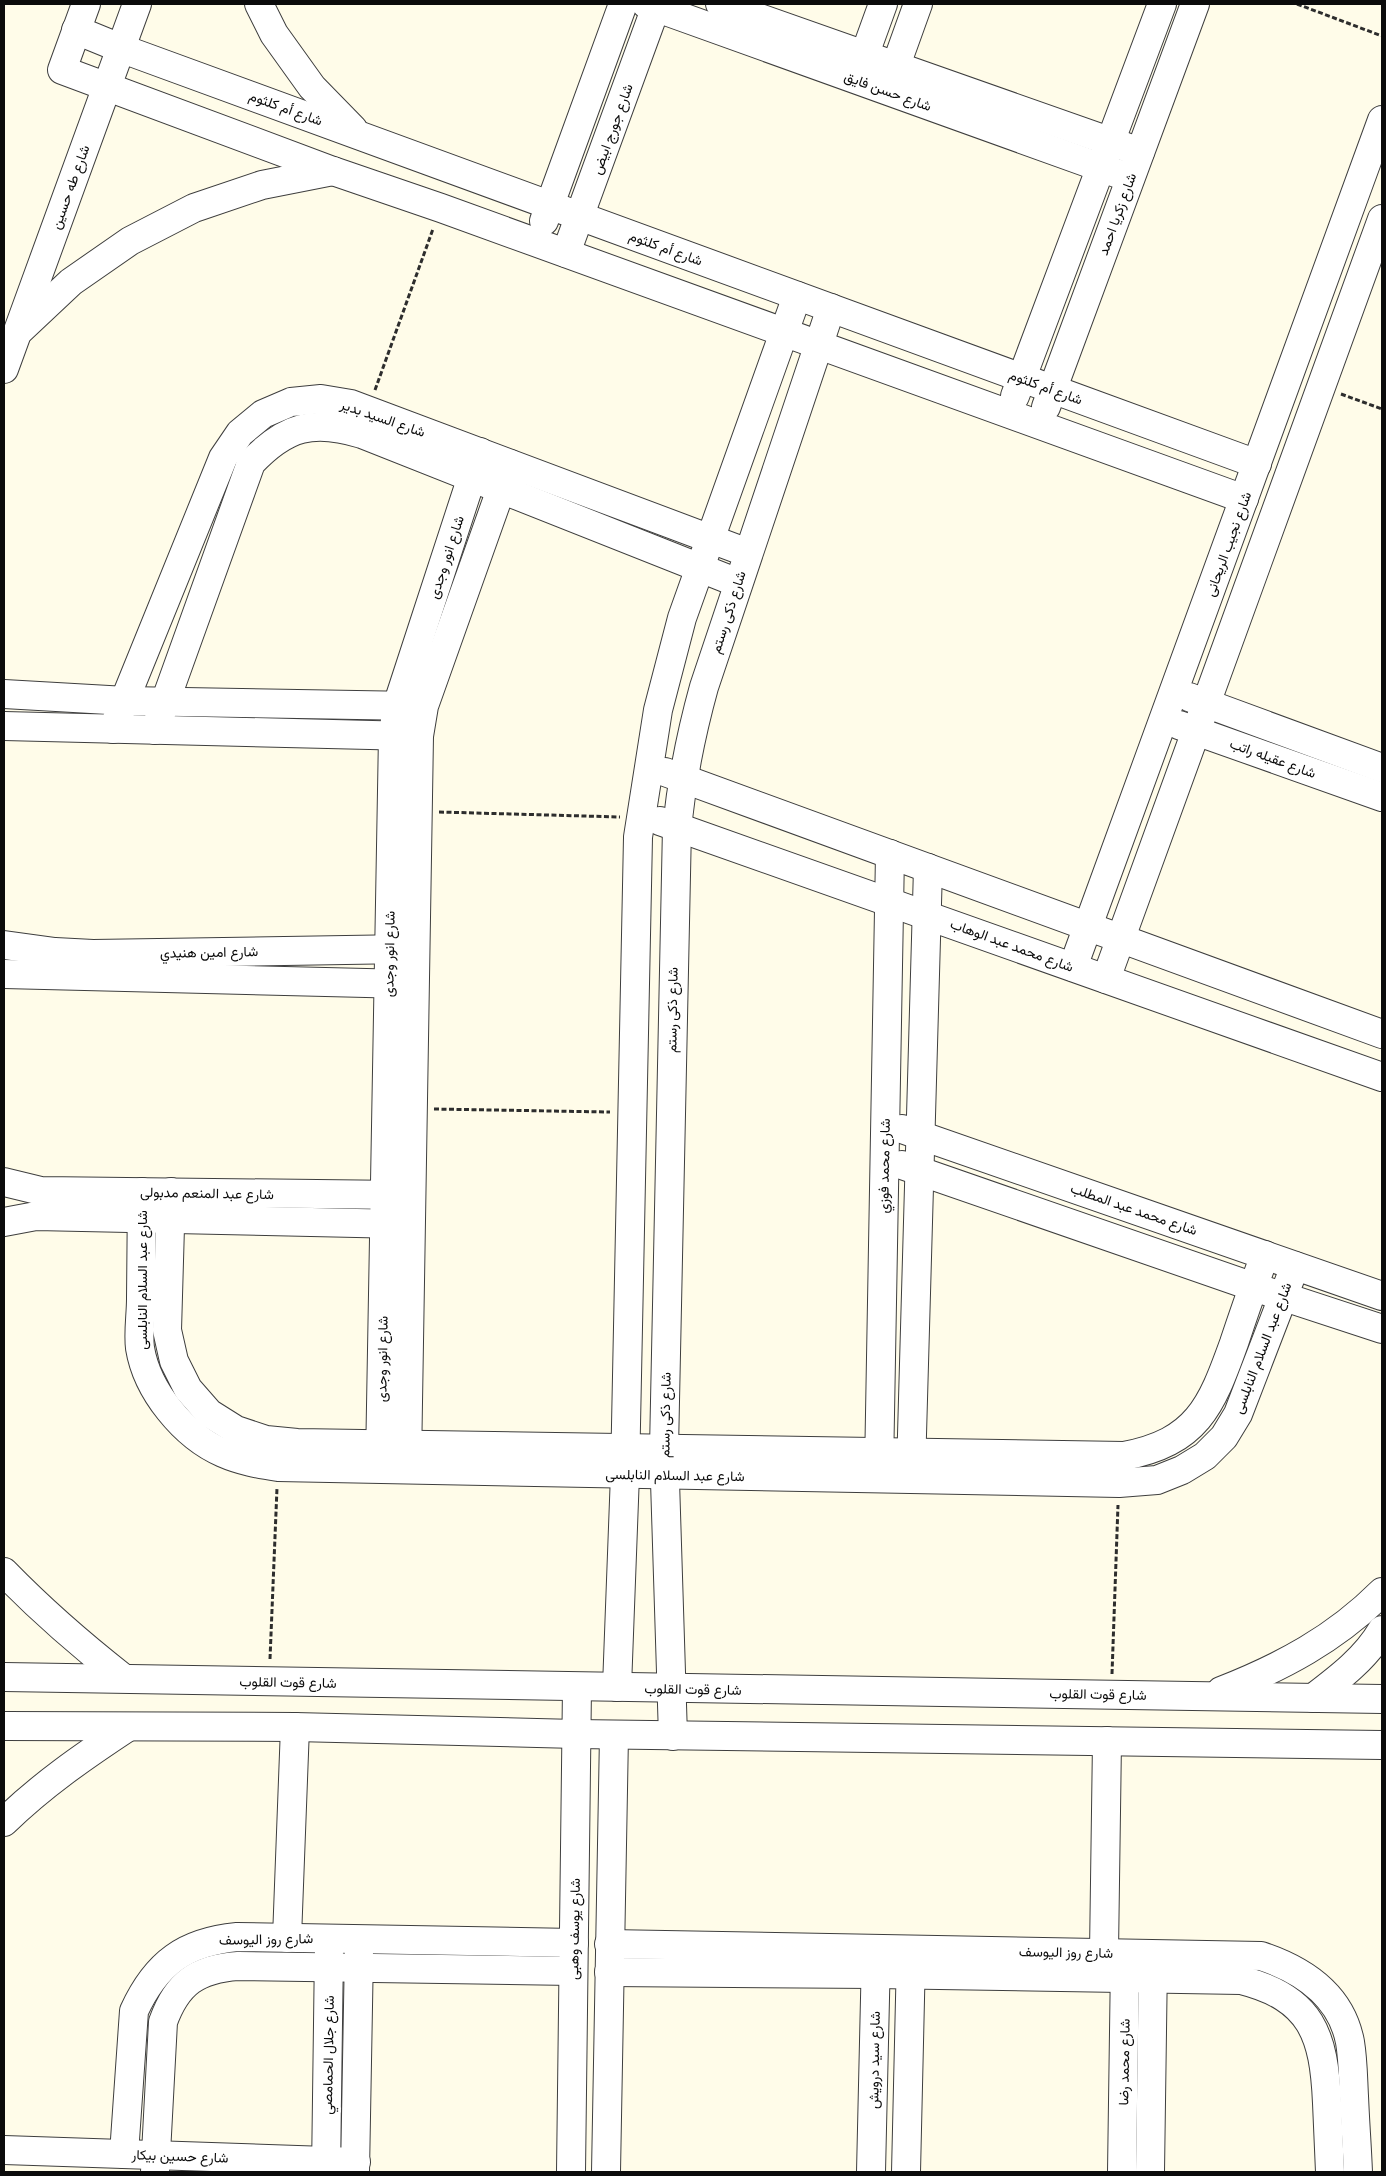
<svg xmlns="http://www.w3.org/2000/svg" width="1386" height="2176" viewBox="0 0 1386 2176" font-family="'Roboto Serif',Vazirmatn,serif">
<rect width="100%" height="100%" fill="#fffce9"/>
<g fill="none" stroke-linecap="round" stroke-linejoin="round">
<defs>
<g id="minor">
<path d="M 86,4 L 62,70 L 333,171 L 441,208 L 1244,499"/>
<path d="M 259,4 L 274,34 L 312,87 L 353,129"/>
<path d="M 646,4 L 1130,178"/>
<path d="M 720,4 L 1140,152"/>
<path d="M 76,30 L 120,48 L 1257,464"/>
<path d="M 858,73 L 883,4"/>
<path d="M 890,82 L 918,4"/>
<path d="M 544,221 L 623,4"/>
<path d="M 566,253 L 657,4"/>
<path d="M 21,329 L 71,282 L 130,241 L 194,208 L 262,185 L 333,171"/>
<path d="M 4,369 L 137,4"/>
<path d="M 1015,396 L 1162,4"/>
<path d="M 1046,407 L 1195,4"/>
<path d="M 4,694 L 126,701 L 415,706"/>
<path d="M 1189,697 L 1382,768"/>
<path d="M 1179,725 L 1382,797"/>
<path d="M 4,726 L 412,736"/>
<path d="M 113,729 L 223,458 L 240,433 L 263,414 L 291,402 L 321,399 L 351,404 L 748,553"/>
<path d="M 155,730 L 251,463 C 286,426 313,419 362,434 L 738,583"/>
<path d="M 665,772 L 1382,1034"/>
<path d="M 660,821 L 1382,1077"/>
<path d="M 4,945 L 55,952 L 93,954 L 407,949"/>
<path d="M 1073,967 L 1382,120"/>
<path d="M 4,974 L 407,984"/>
<path d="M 1106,979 L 1382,219"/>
<path d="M 902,1129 L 1382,1296"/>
<path d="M 902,1165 L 1254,1287 L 1382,1329"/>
<path d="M 4,1182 L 41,1191 L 402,1195"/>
<path d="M 142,1192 C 142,1228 141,1263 141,1299 C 141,1315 138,1333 140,1348 C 147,1391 184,1436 223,1453 C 241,1461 259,1464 278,1467 L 1119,1483 L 1157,1480 L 1182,1470 L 1205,1456 L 1224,1437 L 1238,1414 L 1295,1266"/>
<path d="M 171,1192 L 167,1330 L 174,1361 L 188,1389 L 209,1413 L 236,1430 L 266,1440 L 297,1443 L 1124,1456 C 1197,1442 1211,1407 1234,1343 C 1244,1313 1254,1284 1265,1255"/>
<path d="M 4,1222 L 36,1216 L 402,1224"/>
<path d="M 380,1462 L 393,735 L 397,706 L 480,452"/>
<path d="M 407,1463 L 419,736 L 424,706 L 510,464"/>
<path d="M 879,1470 L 890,854"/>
<path d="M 911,1470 L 928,868"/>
<path d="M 4,1572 C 41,1610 80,1644 122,1677"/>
<path d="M 4,1677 L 1382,1699"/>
<path d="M 617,1687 L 625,1474 L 638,837 L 658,710 L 682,618 L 797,296"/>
<path d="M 1221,1691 C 1282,1667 1335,1639 1382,1592"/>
<path d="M 1313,1698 C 1338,1679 1366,1658 1382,1630"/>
<path d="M 4,1726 L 295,1727 L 576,1734 L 1382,1745"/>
<path d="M 673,1736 L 664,1449 L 677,827 C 682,779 691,734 704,687 L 831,308"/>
<path d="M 4,1822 C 42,1785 84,1756 128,1727"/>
<path d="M 287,1938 L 295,1727"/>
<path d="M 609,1944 L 1261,1956 C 1303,1970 1341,1995 1350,2042 C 1353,2060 1353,2078 1354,2096 C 1355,2121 1357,2147 1358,2172"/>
<path d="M 1104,1952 L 1107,1741"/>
<path d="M 609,1972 L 876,1974 L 1241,1980 C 1312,1998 1324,2035 1327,2103 C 1328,2126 1329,2149 1330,2172"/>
<path d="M 4,2150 L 356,2162"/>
<path d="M 124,2154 L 134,2011 C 156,1963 185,1942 237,1937 L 574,1943"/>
<path d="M 155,2172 L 163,2022 C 177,1983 197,1969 238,1966 L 573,1971"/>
<path d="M 326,2172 L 329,1950"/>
<path d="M 355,2172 L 359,1951"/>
<path d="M 571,2172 L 577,1687"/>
<path d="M 606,2172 L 614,1735"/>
<path d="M 871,2172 L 876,1955"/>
<path d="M 906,2172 L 911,1956"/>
<path d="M 1122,2172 L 1125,1962"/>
<path d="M 1150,2172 L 1153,1961"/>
</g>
</defs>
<use href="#minor" stroke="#3e3e3e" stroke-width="30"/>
<g stroke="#2d2d2d" stroke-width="3" stroke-dasharray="5 2.5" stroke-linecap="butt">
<path d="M 1297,4 L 1382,36"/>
<path d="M 375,390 L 433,229"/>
<path d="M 1341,394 L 1382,409"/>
<path d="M 439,812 L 620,817"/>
<path d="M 434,1109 L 610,1112"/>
<path d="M 270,1659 L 277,1488"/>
<path d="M 1112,1674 L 1118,1505"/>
</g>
<use href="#minor" stroke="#fff" stroke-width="28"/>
</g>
<g text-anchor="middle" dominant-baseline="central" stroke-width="5" stroke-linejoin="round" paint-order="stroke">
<g font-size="14" fill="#0b0b0b" stroke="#fff">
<text transform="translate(888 91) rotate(20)">شارع حسن فايق</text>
<text transform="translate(286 108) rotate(20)">شارع أم كلثوم</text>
<text transform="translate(612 129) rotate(-70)">شارع جورج ابيض</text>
<text transform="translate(70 187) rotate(-70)">شارع طه حسين</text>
<text transform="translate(1117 214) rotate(-70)">شارع زكريا احمد</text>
<text transform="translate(666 248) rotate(20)">شارع أم كلثوم</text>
<text transform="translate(1046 387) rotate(20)">شارع أم كلثوم</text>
<text transform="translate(383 418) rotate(19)">شارع السيد بدير</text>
<text transform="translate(1228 544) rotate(-70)">شارع نجيب الريحانى</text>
<text transform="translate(446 557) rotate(-72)">شارع انور وجدى</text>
<text transform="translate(728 612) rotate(-72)">شارع ذكى رستم</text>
<text transform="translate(1273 758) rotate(20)">شارع عقيله راتب</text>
<text transform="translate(1012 945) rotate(20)">شارع محمد عبد الوهاب</text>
<text transform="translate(209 952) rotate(-1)">شارع امين هنيدي</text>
<text transform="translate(389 954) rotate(-89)">شارع انور وجدى</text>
<text transform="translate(672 1010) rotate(-89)">شارع ذكى رستم</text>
<text transform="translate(884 1166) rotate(-89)">شارع محمد فوزي</text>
<text transform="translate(207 1193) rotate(1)">شارع عبد المنعم مدبولى</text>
<text transform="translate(1134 1209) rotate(19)">شارع محمد عبد المطلب</text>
<text transform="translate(142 1280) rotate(-90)">شارع عبد السلام النابلسى</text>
<text transform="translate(1262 1348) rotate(-69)">شارع عبد السلام النابلسى</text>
<text transform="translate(382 1359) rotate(-89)">شارع انور وجدى</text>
<text transform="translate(665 1415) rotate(-89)">شارع ذكى رستم</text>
<text transform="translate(675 1475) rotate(1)">شارع عبد السلام النابلسى</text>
<text transform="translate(288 1682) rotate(1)">شارع قوت القلوب</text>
<text transform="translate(693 1689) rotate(1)">شارع قوت القلوب</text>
<text transform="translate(1098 1694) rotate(1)">شارع قوت القلوب</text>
<text transform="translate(574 1929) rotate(-89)">شارع يوسف وهبى</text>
<text transform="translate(266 1939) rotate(-1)">شارع روز اليوسف</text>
<text transform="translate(1066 1952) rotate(1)">شارع روز اليوسف</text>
<text transform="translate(328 2055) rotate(-89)">شارع جلال الحمامصي</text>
<text transform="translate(874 2060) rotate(-89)">شارع سيد درويش</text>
<text transform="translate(1124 2062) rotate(-89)">شارع محمد رضا</text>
<text transform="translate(180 2156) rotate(2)">شارع حسين بيكار</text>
</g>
</g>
<rect width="1386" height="2176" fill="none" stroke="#0b0b0b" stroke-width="10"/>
</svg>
